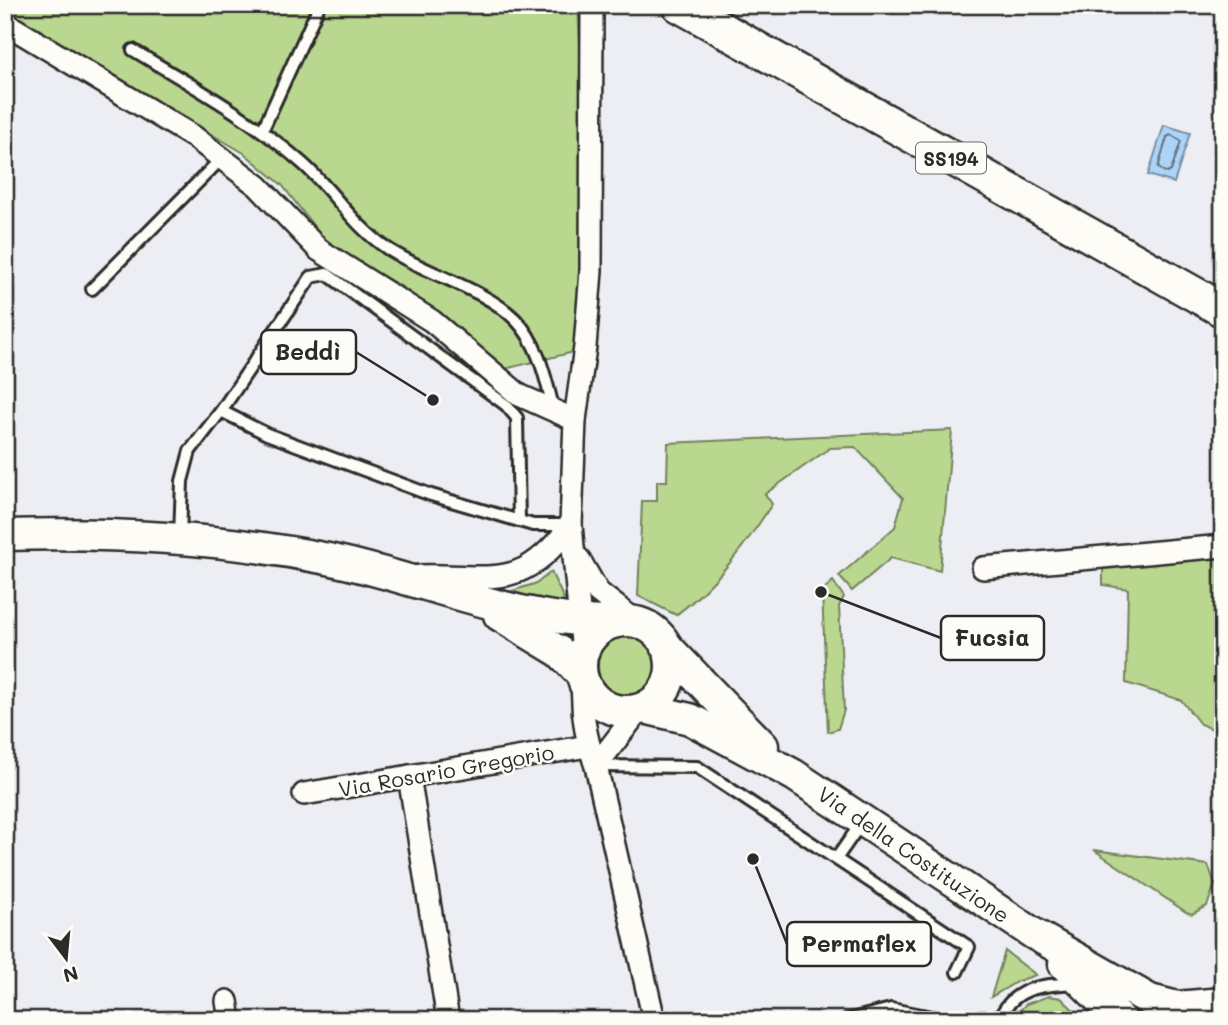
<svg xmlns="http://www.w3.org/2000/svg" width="1228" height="1025" viewBox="0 0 1228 1025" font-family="Mali,sans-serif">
<rect width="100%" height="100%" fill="#edeef3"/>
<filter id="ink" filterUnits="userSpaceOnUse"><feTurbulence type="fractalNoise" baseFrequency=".0143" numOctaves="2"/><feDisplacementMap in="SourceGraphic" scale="14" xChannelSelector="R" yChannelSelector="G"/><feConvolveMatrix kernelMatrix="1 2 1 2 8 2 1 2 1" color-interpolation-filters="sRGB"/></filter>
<g filter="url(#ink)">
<g fill="#b9d78f" stroke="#72815d" stroke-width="2">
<path d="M 5,5 L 578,5 L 584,126 L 584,233 L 574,352 L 505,369 L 404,288 L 340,252 L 319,233 L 282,185 L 244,153 L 5,14 Z"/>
<path d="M 952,430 L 940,571 L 891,558 L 852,591 L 839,576 L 895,527 L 903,498 L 855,447 L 830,448 L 765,494 L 772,504 C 745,546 716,585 676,615 L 638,596 L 642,501 L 657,501 L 657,481 L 667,481 L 668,443 Z"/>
<path d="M 1223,556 L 1223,707 L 1215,730 L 1200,724 L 1181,700 L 1126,683 L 1128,589 L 1103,585 L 1103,568 Z"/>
<path d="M 551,572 L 569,609 L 509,592 L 537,583 Z"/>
<path d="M 833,581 L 844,597 L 839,606 L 844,710 L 838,729 L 828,732 L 822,591 Z"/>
<circle cx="629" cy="666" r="31"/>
<path d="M 1094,850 L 1208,865 L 1215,884 L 1207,906 L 1192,914 L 1186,912 Z"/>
<path d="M 1005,951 L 1036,975 L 1018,981 L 991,997 Z"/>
<path d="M 1049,996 L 1061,998 L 1084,1020 L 1044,1020 L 1045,1017 L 1018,1012 L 1026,1004 Z"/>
</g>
<path fill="#acd4f6" stroke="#7890a5" stroke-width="2" d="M 1164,125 L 1190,133 L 1174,183 L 1148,175 Z"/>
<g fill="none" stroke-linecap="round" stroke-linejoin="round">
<path stroke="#5f6f7c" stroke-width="2" d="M 1171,135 L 1181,141 L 1171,171 L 1167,173 L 1158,168 L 1167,137 Z"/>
<defs>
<g id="service">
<path d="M 133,50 C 191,85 251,118 302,163 C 333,190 353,226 388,249 C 424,273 485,289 515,319 C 539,343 546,380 554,411"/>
<path d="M 263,129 L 318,8"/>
<path d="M 92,289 L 222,158"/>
<path d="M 221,411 L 267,434 L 431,495 L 533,525 L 571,525"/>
<path d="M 180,536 L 182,481 L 190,451 L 221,411 L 311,277 L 327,274 L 506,405 L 517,418 L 519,521"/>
<path d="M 596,766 L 697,767 L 969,947 L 957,972"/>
<path d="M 836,859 L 862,822"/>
<path d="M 847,1020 L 891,1009 L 948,1020"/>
<path d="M 999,1020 C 1013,986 1043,985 1075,983"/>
</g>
<g id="minor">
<path d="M 5,23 L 194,137 L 258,186 L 319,250 L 432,321 L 519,395 L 575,420"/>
<path d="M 579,559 L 598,592 L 638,623"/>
<path d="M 983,568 L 1223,546"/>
<path d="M 419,576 C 494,574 520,593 571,525"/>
<path d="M 583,653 L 571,525 L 575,420 L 585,347 L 591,271 L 592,5"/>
<path d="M 583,682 C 581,712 585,737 596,766 L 654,1020"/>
<path d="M 596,766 L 639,710"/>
<path d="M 409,776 L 448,1020"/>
<path d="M 304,794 L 588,746"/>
<path d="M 227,1001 L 230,1020"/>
</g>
<g id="secondary">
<path d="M 5,535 C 113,532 222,538 328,559 C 425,579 517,623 617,622"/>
<path d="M 499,615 L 560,652 L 581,674"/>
<circle cx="626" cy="666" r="45"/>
<path d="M 667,647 L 763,746"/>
<path d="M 644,708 L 690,719 L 794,775 L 1034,934 L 1150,1000 L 1177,1007 L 1223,1003"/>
<path d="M 1064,964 L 1121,1020"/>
</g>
<path id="primary" d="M 679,5 L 1223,310"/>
</defs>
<use href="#service" stroke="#2b2b2b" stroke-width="16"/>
<use href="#minor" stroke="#2b2b2b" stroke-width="26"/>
<use href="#secondary" stroke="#2b2b2b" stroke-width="35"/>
<use href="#primary" stroke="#2b2b2b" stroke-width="38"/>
<use href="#service" stroke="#fdfcf7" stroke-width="10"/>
<use href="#minor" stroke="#fdfcf7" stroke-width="21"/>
<use href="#secondary" stroke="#fdfcf7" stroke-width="30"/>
<use href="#primary" stroke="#fdfcf7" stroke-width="33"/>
</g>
</g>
<g text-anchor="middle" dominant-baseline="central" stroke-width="5" stroke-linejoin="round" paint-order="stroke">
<rect fill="#fdfcf7" stroke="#6a6a68" stroke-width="2" x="916" y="142.5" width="70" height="31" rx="5"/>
<g font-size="19" font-weight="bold" fill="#2b2b2b">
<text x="951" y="158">SS194</text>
</g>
<g font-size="21" fill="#2b2b2b" stroke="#fdfcf7">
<text transform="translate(446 770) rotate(-10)">Via Rosario Gregorio</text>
<text transform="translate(914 854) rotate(34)">Via della Costituzione</text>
</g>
</g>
<path fill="none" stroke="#2b2b2b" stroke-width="2.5" d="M433 400L356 352M821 592L941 638M753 859L787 944"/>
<g fill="#2b2b2b" stroke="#fdfcf7" stroke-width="2.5">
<circle cx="433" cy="400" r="7"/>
<circle cx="821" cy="592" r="7"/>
<circle cx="753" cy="859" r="7"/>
</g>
<g fill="#fdfcf7" stroke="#2b2b2b" stroke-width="2.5">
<rect x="261" y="330" width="95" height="44" rx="7"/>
<rect x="941" y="616" width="103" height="44" rx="7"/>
<rect x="787" y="922" width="144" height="44" rx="7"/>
</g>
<g font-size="23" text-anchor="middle" font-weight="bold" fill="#2b2b2b">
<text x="308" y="360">Beddì</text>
<text x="992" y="646">Fucsia</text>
<text x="859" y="952">Permaflex</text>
</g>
<rect width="1228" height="1025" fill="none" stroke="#fdfcf7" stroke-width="28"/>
<rect x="14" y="14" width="1200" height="997" fill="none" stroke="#2b2b2b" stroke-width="2.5" filter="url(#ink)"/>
<g transform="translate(66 958) rotate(164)" stroke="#fdfcf7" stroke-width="5" paint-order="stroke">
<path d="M0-5L12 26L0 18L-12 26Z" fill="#2b2b2b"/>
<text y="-10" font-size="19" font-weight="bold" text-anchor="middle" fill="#2b2b2b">N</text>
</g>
</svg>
